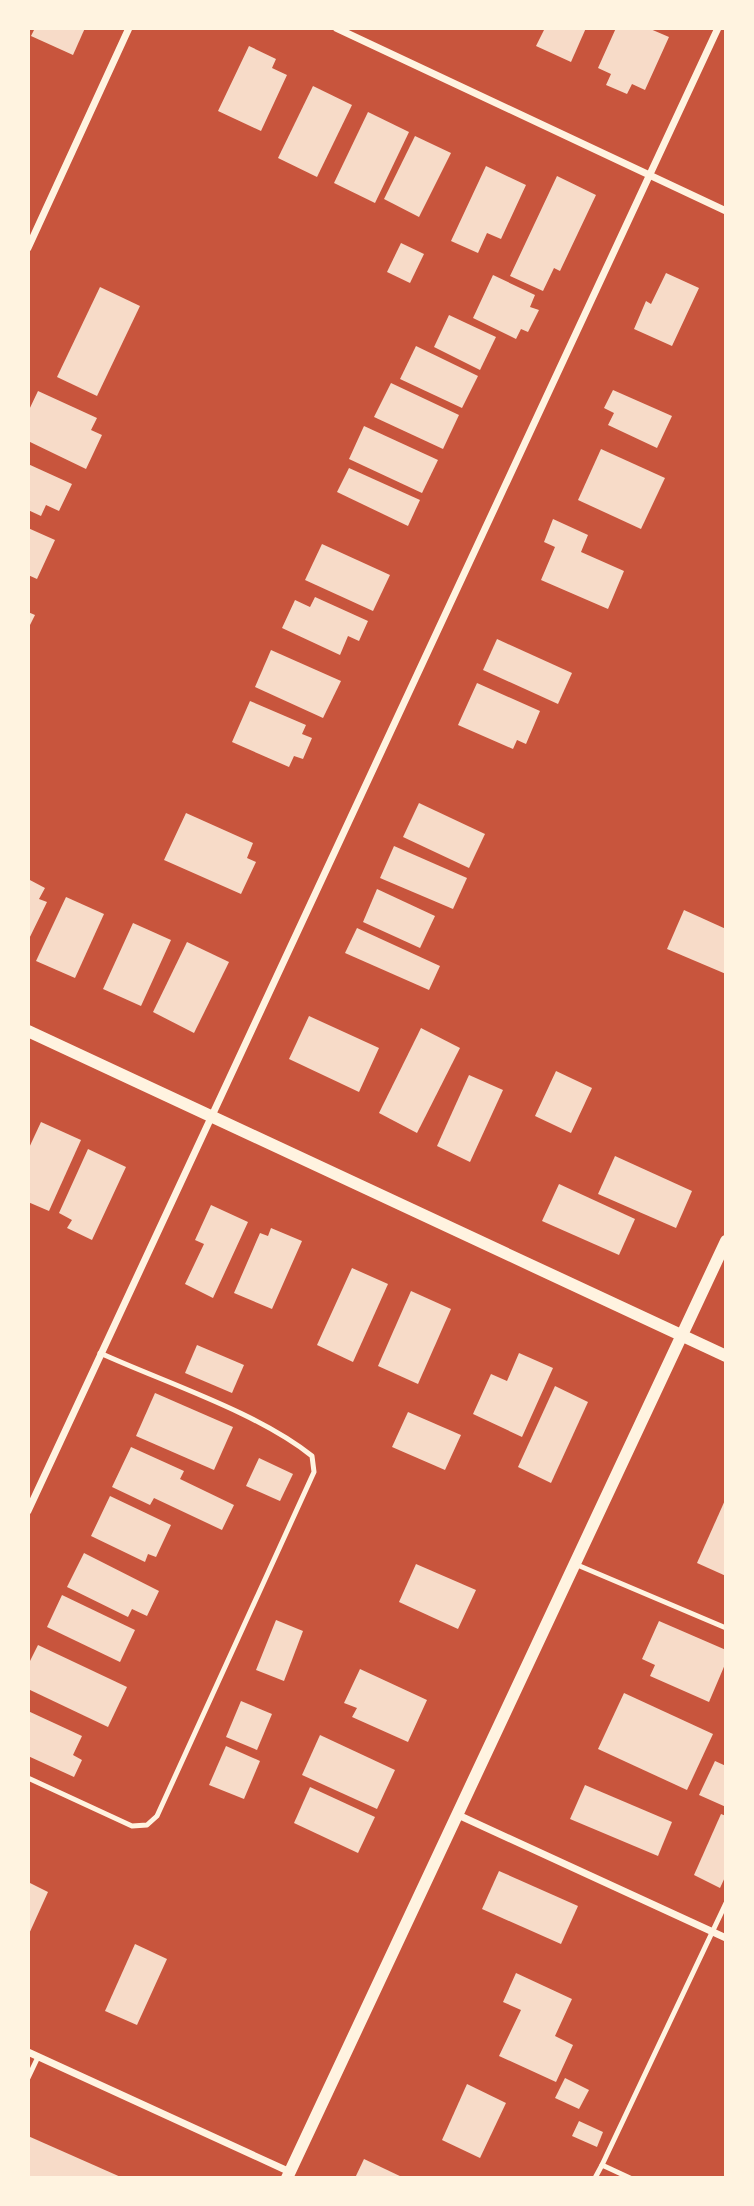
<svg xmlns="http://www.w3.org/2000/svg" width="754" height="2206" viewBox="0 0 754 2206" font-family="'Alegreya Sans',sans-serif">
<rect width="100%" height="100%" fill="#c8553d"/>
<g fill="#f7dbc8">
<path d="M 35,28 L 85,28 L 73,55 L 31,36 Z"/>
<path d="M 545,28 L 586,28 L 571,62 L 536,46 Z"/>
<path d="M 616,28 L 648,28 L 669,37 L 645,90 L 632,84 L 627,94 L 606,85 L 611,74 L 598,68 Z"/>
<path d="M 249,46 L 276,59 L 272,68 L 287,75 L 261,131 L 218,111 Z"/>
<path d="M 313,86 L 352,105 L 317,177 L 278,158 Z"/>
<path d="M 368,112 L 409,132 L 375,203 L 334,183 Z"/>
<path d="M 415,136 L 451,153 L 419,217 L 384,199 Z"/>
<path d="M 486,166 L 526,185 L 501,239 L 487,233 L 478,253 L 451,241 Z"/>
<path d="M 557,176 L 596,195 L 560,271 L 554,268 L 543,291 L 510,276 Z"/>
<path d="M 401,243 L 424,254 L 410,283 L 387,272 Z"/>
<path d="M 666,273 L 699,288 L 672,346 L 634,329 L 646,301 L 651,304 Z"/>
<path d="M 493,275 L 535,295 L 530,307 L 539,310 L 528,332 L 521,329 L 516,339 L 473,318 Z"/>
<path d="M 100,287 L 140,306 L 97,396 L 57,377 Z"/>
<path d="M 449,315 L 496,337 L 480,370 L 434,347 Z"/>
<path d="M 416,346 L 478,376 L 462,408 L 400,379 Z"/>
<path d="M 391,383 L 459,415 L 443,449 L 374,417 Z"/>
<path d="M 613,390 L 672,416 L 657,448 L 608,425 L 614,413 L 604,408 Z"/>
<path d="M 38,391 L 97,418 L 91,430 L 102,435 L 86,469 L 28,441 L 28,412 Z"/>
<path d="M 364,426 L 438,460 L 422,493 L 349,459 Z"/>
<path d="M 601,449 L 665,478 L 641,529 L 578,500 Z"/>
<path d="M 28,464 L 72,484 L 59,511 L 46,505 L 41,516 L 28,510 Z"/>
<path d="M 349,468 L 420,500 L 408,526 L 337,492 Z"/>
<path d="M 553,519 L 588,535 L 581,552 L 624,571 L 608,609 L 541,580 L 555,547 L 544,542 Z"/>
<path d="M 28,528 L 55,540 L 37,579 L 28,575 Z"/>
<path d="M 322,544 L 390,575 L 373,611 L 305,580 Z"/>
<path d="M 315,597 L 368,621 L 359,641 L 348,636 L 340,655 L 282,628 L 295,600 L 310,607 Z"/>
<path d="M 28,612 L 35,615 L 28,629 Z"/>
<path d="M 497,639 L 572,673 L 558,704 L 483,670 Z"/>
<path d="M 271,650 L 341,681 L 323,718 L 255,687 Z"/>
<path d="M 477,683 L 540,711 L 526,744 L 517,740 L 513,749 L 458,725 Z"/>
<path d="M 250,701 L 306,725 L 302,734 L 312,738 L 303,759 L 294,756 L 289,767 L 232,742 Z"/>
<path d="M 419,803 L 485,834 L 469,868 L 403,837 Z"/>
<path d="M 186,813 L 253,843 L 247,858 L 256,862 L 241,894 L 164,860 Z"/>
<path d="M 394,846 L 467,878 L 453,909 L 380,878 Z"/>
<path d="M 28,879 L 45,888 L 39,899 L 47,902 L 28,941 Z"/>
<path d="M 377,889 L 435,916 L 420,948 L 363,922 Z"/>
<path d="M 66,897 L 104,914 L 75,978 L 36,961 Z"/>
<path d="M 684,910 L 726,929 L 726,974 L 667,949 Z"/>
<path d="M 133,923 L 171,940 L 141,1006 L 103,989 Z"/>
<path d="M 357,928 L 440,966 L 429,990 L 345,953 Z"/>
<path d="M 187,942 L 229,962 L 194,1033 L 153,1012 Z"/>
<path d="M 309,1016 L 379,1048 L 359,1092 L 289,1059 Z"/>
<path d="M 421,1028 L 460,1048 L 417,1133 L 379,1113 Z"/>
<path d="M 556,1071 L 592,1088 L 571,1133 L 535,1116 Z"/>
<path d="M 469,1075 L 503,1090 L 470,1162 L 437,1146 Z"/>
<path d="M 41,1122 L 81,1140 L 49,1211 L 28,1202 L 28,1150 Z"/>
<path d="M 88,1149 L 126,1167 L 92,1240 L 67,1228 L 72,1220 L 59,1213 Z"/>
<path d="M 615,1156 L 692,1191 L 676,1228 L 598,1194 Z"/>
<path d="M 559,1184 L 635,1219 L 619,1255 L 542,1221 Z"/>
<path d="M 211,1205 L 248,1222 L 213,1298 L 185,1284 L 204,1244 L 195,1240 Z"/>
<path d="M 271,1228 L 302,1241 L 272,1309 L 234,1293 L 260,1233 L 268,1236 Z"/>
<path d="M 352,1268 L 388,1284 L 353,1362 L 317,1345 Z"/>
<path d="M 411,1291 L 451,1309 L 418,1384 L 378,1366 Z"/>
<path d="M 197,1345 L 244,1365 L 232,1393 L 185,1373 Z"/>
<path d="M 519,1353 L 553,1368 L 522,1437 L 473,1414 L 491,1374 L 507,1381 Z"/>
<path d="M 555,1386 L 588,1402 L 551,1483 L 518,1467 Z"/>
<path d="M 155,1393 L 233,1427 L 214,1470 L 136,1436 Z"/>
<path d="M 408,1412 L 461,1435 L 445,1470 L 392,1447 Z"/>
<path d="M 131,1447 L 184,1471 L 180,1479 L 234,1505 L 222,1530 L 154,1498 L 150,1505 L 112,1487 Z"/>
<path d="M 259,1458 L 293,1474 L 280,1501 L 246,1486 Z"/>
<path d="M 110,1496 L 171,1525 L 156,1557 L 148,1554 L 145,1562 L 91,1536 Z"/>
<path d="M 726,1498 L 726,1576 L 697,1563 Z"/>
<path d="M 84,1553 L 159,1591 L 147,1616 L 132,1609 L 128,1617 L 67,1587 Z"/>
<path d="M 416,1564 L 476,1590 L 458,1629 L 399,1602 Z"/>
<path d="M 62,1595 L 135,1630 L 120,1662 L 47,1627 Z"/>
<path d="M 276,1620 L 303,1631 L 284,1681 L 256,1670 Z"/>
<path d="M 659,1621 L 726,1650 L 726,1662 L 709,1702 L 650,1676 L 655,1665 L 642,1659 Z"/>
<path d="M 38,1645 L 127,1687 L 108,1727 L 28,1689 L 28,1665 Z"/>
<path d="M 360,1669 L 427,1700 L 408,1742 L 352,1717 L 357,1708 L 344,1703 Z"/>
<path d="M 624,1693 L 713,1734 L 687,1790 L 598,1749 Z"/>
<path d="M 241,1701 L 272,1714 L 257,1750 L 226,1737 Z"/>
<path d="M 28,1711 L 82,1736 L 73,1755 L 82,1760 L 74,1777 L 28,1756 Z"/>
<path d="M 320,1735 L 395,1770 L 377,1809 L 302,1775 Z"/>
<path d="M 226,1746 L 260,1761 L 244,1799 L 209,1785 Z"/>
<path d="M 715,1761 L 726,1766 L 726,1807 L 699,1795 Z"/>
<path d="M 585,1785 L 672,1822 L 658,1856 L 570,1819 Z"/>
<path d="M 310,1787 L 375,1817 L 358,1853 L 294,1823 Z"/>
<path d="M 721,1814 L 726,1816 L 726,1875 L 720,1888 L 694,1875 Z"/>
<path d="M 499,1871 L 578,1906 L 561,1944 L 482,1909 Z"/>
<path d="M 28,1882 L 48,1892 L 28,1936 Z"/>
<path d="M 135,1944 L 167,1959 L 137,2025 L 105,2011 Z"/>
<path d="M 516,1973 L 572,1999 L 555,2036 L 573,2045 L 556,2082 L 499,2056 L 521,2010 L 503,2002 Z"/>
<path d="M 565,2078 L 589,2090 L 579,2109 L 555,2098 Z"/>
<path d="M 467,2084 L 506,2103 L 480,2158 L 442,2140 Z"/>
<path d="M 579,2121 L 603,2132 L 597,2147 L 572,2136 Z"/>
<path d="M 28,2136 L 123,2178 L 28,2178 Z"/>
<path d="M 364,2159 L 404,2178 L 355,2178 Z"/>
</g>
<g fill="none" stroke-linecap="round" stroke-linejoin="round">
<g stroke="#fff3e0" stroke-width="5">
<path d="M 575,1564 L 726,1628"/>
<path d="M 28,1778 L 132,1826 L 147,1825 L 157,1816 L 314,1472 L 312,1456 C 257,1412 166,1383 100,1353"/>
<path d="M 28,2078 L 38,2057"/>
<path d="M 602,2165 L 726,1903"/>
<path d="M 595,2178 L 602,2165 L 630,2178"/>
</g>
<g stroke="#fff3e0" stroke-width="7">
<path d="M 336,28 L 726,211"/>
<path d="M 28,248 L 129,28"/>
<path d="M 28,1511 L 718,28"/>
<path d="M 456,1814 L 726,1938"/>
<path d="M 28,2052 L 290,2172"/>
</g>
<g stroke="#fff3e0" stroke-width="12">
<path d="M 28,1031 L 726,1356"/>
<path d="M 287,2178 L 726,1241"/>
</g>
</g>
<rect width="754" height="2206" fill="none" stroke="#fff3e0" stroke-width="60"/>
</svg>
